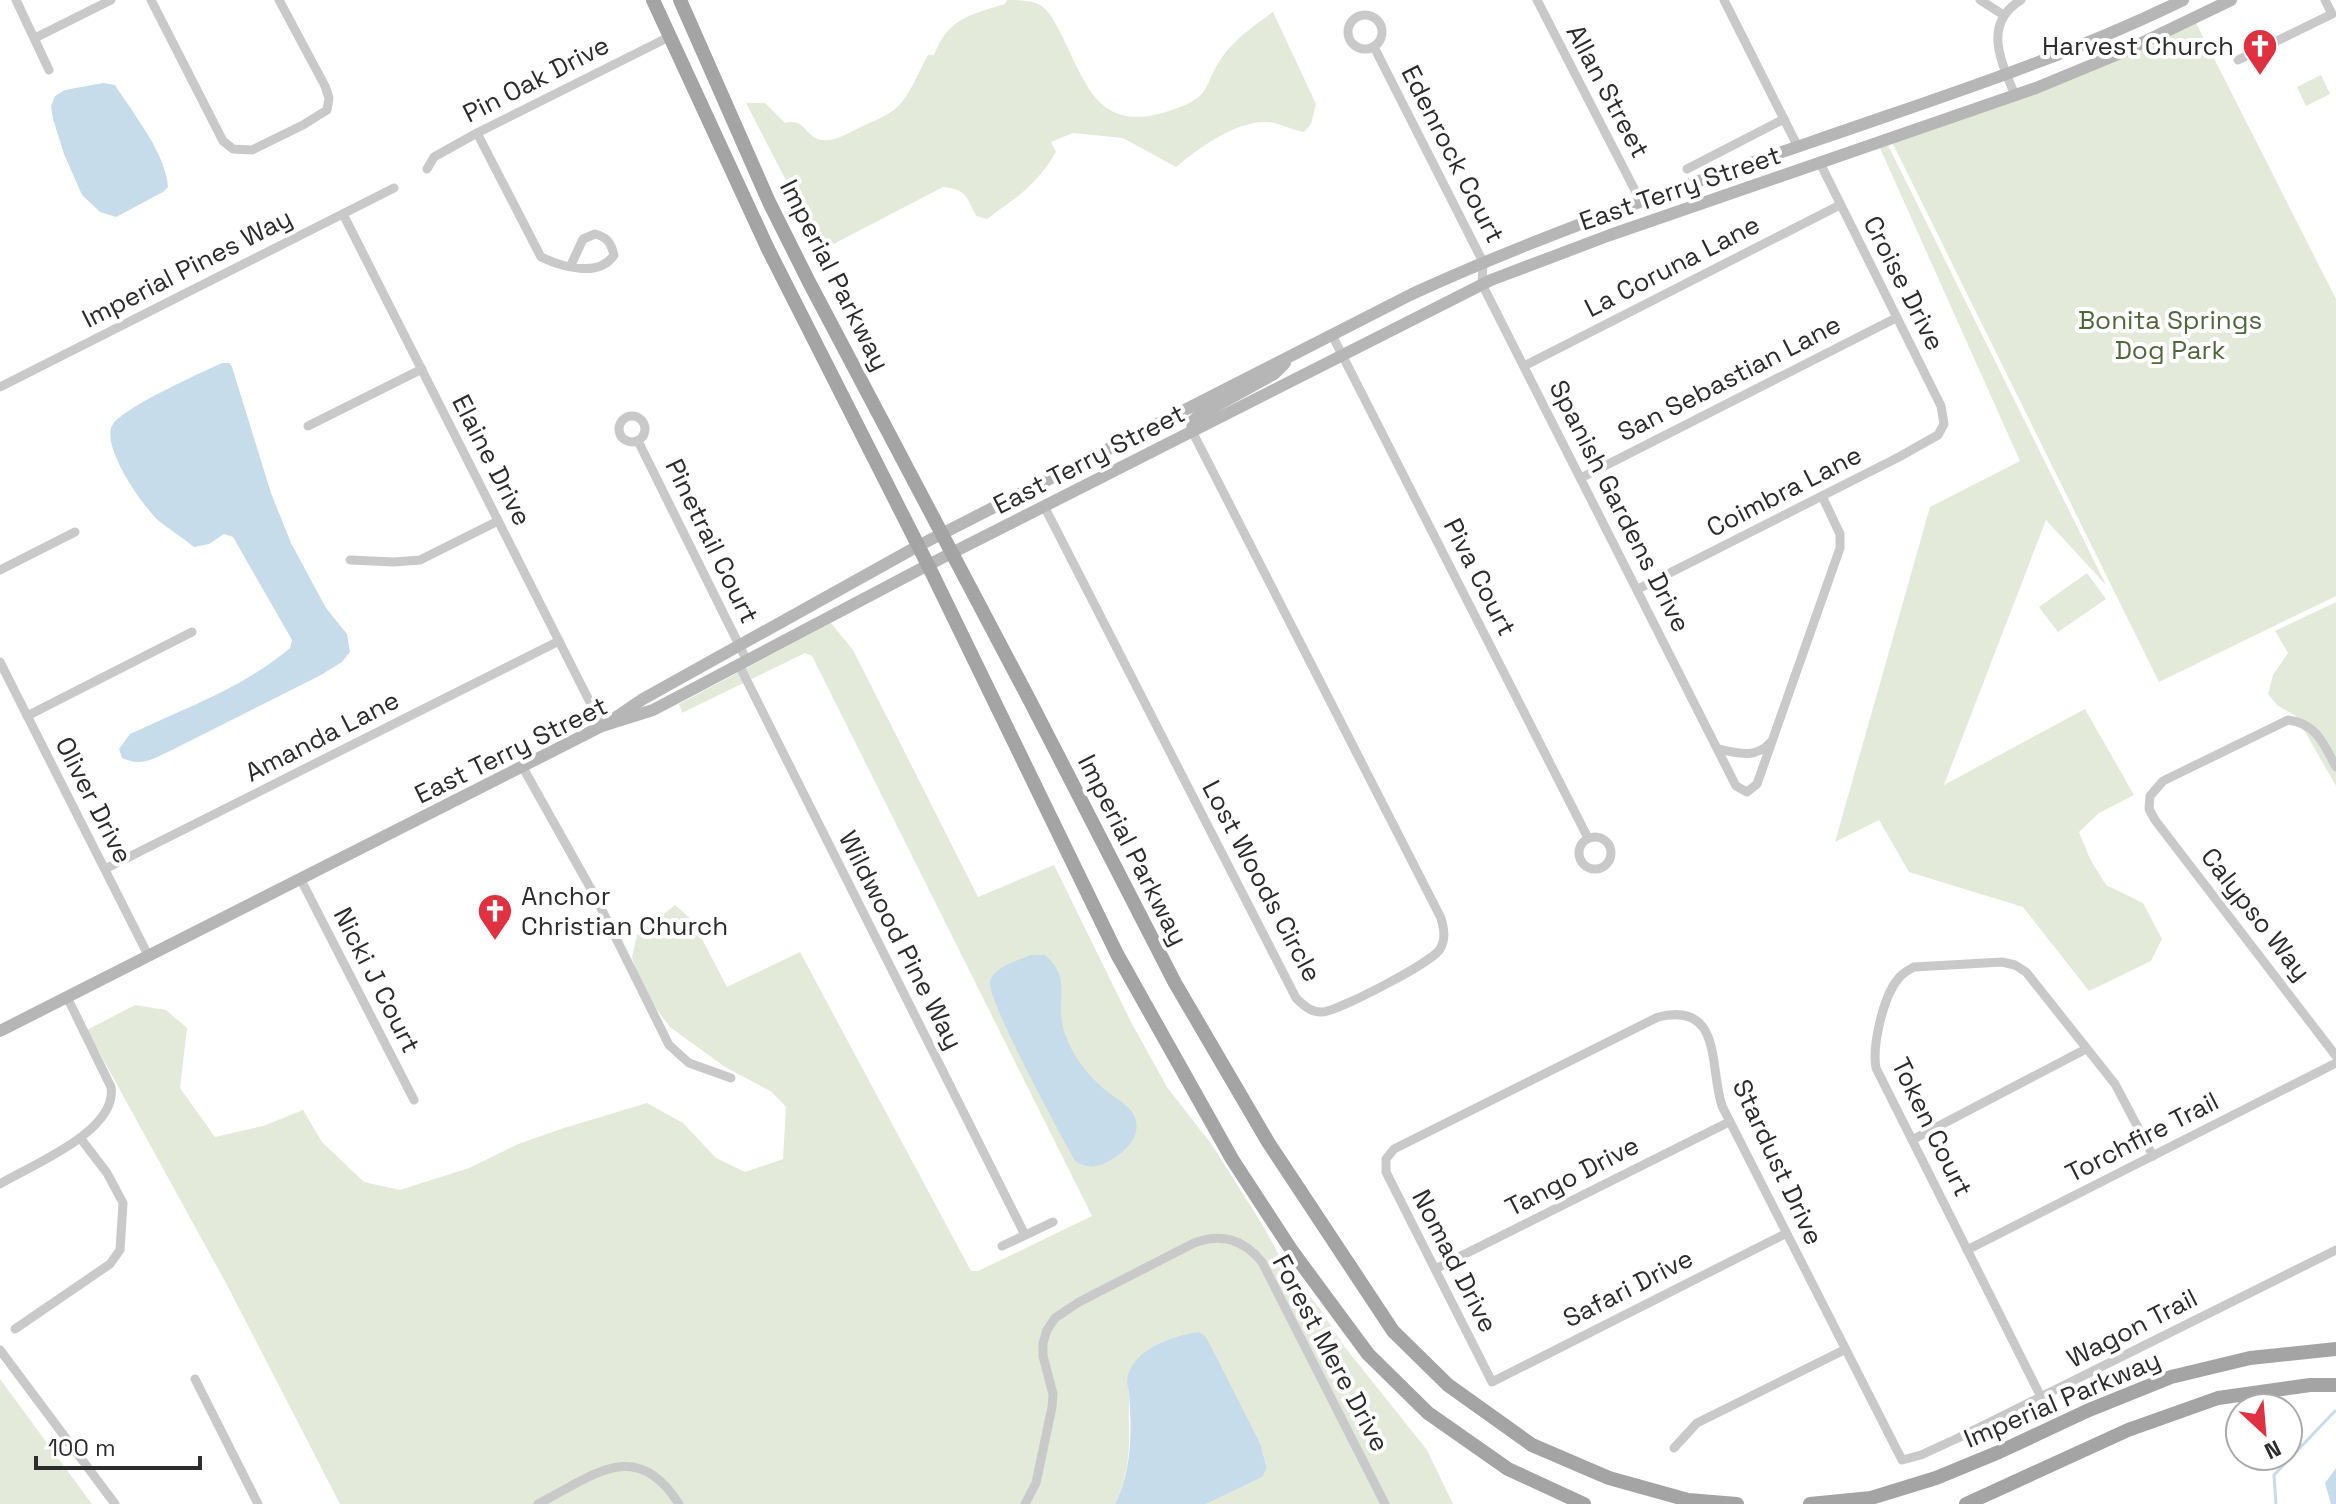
<svg xmlns="http://www.w3.org/2000/svg" width="2336" height="1504" viewBox="0 0 2336 1504" font-family="'Space Grotesk',sans-serif">
<rect width="100%" height="100%" fill="#fff"/>
<g fill="#e3eada">
<path d="M 1007,0 C 1020,0 1033,0 1043,7 C 1052,14 1058,28 1063,38 C 1088,89 1100,133 1169,111 C 1217,96 1200,85 1226,52 C 1239,36 1256,24 1273,12 L 1316,104 L 1311,124 L 1304,132 C 1291,130 1280,123 1267,122 C 1237,120 1197,149 1176,167 L 1123,138 L 1073,133 L 1051,142 L 1056,152 C 1035,187 1018,196 987,219 L 976,216 C 967,197 966,189 943,187 L 822,250 L 746,103 L 765,103 L 785,123 C 806,117 804,137 822,140 C 834,142 846,134 857,129 C 868,123 881,119 891,112 C 909,100 917,74 928,55 L 934,55 C 948,18 970,15 1005,4 Z"/>
<path d="M 2194,19 L 2336,299 L 2336,596 L 2159,682 L 1890,138 L 2036,88 Z"/>
<path d="M 2321,75 L 2330,94 L 2306,106 L 2297,87 Z"/>
<path d="M 1888,145 L 2106,585 L 2046,520 L 1944,785 L 2085,709 L 2134,795 L 2099,813 L 2079,832 L 2090,859 L 2106,885 L 2143,903 L 2162,939 L 2151,961 L 2089,991 L 2023,907 L 1909,872 L 1879,820 L 1835,842 L 1930,507 L 2020,461 L 1880,148 Z"/>
<path d="M 2087,573 L 2106,599 L 2058,632 L 2039,607 Z"/>
<path d="M 2336,602 L 2336,786 L 2296,716 L 2278,706 L 2268,694 L 2273,675 L 2288,653 L 2275,631 Z"/>
<path d="M 831,623 L 853,650 L 978,897 L 1054,865 L 1131,1022 L 1167,1087 L 1212,1145 L 1262,1224 L 1284,1264 L 1320,1309 L 1344,1346 L 1427,1450 L 1453,1504 L 1206,1504 L 1261,1477 L 1267,1468 L 1260,1443 L 1239,1403 L 1170,1340 C 1143,1353 1139,1356 1127,1383 C 1131,1396 1128,1409 1129,1422 C 1130,1451 1128,1477 1115,1504 L 340,1504 L 227,1285 L 87,1030 L 135,1005 L 166,1010 L 187,1028 L 180,1088 L 215,1137 L 263,1126 L 303,1110 L 322,1142 L 364,1182 L 400,1190 L 469,1168 L 518,1144 L 564,1128 L 647,1103 L 683,1123 L 716,1158 L 745,1172 L 783,1159 L 786,1107 L 772,1092 L 725,1067 L 670,1027 L 642,990 L 632,957 L 637,935 L 675,905 L 692,920 L 727,987 L 800,952 L 971,1271 L 978,1271 L 1092,1216 L 812,656 L 805,653 L 682,713 L 679,704 Z"/>
<path d="M 0,1379 L 83,1492 L 92,1504 L 0,1504 Z"/>
</g>
<g fill="#c6dcea">
<path d="M 103,83 L 115,85 C 133,113 166,154 168,187 L 163,192 L 116,217 L 100,212 L 82,195 L 64,154 L 53,119 L 51,106 L 55,96 L 65,90 Z"/>
<path d="M 222,363 L 229,363 L 232,367 L 271,493 L 291,543 L 326,608 L 347,634 L 350,652 L 342,662 L 321,675 L 170,751 C 153,759 141,767 122,758 L 119,749 L 130,734 C 185,708 243,688 290,648 L 292,640 L 233,537 L 224,534 L 209,544 L 194,547 C 182,537 170,530 159,521 C 143,507 99,444 113,424 C 125,407 200,373 222,363 Z"/>
<path d="M 1031,955 L 1045,955 C 1070,977 1058,994 1062,1023 C 1063,1030 1067,1039 1070,1046 C 1079,1065 1093,1080 1109,1093 C 1116,1098 1127,1105 1132,1112 C 1147,1135 1122,1156 1103,1164 C 1093,1168 1084,1167 1075,1161 C 1062,1137 985,997 990,981 C 994,967 1019,960 1031,955 Z"/>
<path d="M 1199,1332 L 1206,1337 L 1260,1443 L 1267,1468 L 1262,1477 L 1206,1504 L 1115,1504 C 1132,1471 1132,1430 1129,1394 C 1129,1390 1127,1386 1127,1382 C 1129,1350 1172,1336 1199,1332 Z"/>
<path d="M 2336,1468 L 2336,1504 L 2331,1504 L 2325,1483 Z"/>
</g>
<g fill="none" stroke-linecap="round" stroke-linejoin="round">
<path stroke="#c6dcea" stroke-width="3" d="M 2276,1504 L 2274,1475 L 2335,1411"/>
<g stroke="#c9c9c9" stroke-width="9">
<path d="M 16,0 L 49,70"/>
<path d="M 151,0 L 223,141 L 233,149 L 252,150 L 303,125 L 327,110 L 329,98 L 325,86 L 279,0"/>
<path d="M 1537,0 L 1641,202"/>
<path d="M 1724,0 L 1798,147"/>
<path d="M 1980,0 L 2002,14"/>
<circle cx="1365" cy="32" r="17"/>
<path d="M 35,38 L 111,0"/>
<path d="M 1374,47 L 1483,262 L 1482,284 L 1736,786 L 1747,792 L 1757,784 L 1840,548 L 1840,534 L 1822,496"/>
<path d="M 2238,60 L 2332,14 L 2325,0"/>
<path d="M 2015,95 C 2001,61 1982,24 2021,0"/>
<path d="M 477,133 L 541,257 C 562,267 599,278 614,255 C 611,243 607,237 595,234 L 583,239 L 571,265"/>
<path d="M 427,169 L 434,157 L 477,133 L 671,36"/>
<path d="M 1687,169 L 1784,119"/>
<path d="M 343,214 L 602,726"/>
<path d="M 1332,335 L 1588,838"/>
<path d="M 1524,366 L 1840,205"/>
<path d="M 0,387 L 394,188"/>
<circle cx="632" cy="429" r="13"/>
<path d="M 308,426 L 422,369"/>
<path d="M 638,441 L 747,661"/>
<path d="M 1581,478 L 1896,318"/>
<path d="M 1044,506 L 1296,998 C 1304,1006 1312,1013 1323,1012 C 1340,1010 1433,962 1440,949 C 1446,939 1444,929 1441,918 L 1192,431"/>
<path d="M 350,560 L 394,562 L 420,560 L 498,521"/>
<path d="M 0,570 L 75,532"/>
<path d="M 1638,589 L 1899,457 L 1938,435 L 1944,424 L 1941,406 L 1820,163"/>
<path d="M 0,662 L 149,957"/>
<path d="M 739,665 L 1025,1235"/>
<path d="M 27,716 L 192,632"/>
<path d="M 1718,749 C 1738,753 1755,759 1770,743"/>
<path d="M 522,766 L 596,898 L 669,1045 L 689,1063 L 731,1078"/>
<path d="M 2336,767 C 2324,744 2316,723 2288,720 L 2163,781 L 2150,796 L 2149,809 L 2155,820 L 2336,1056"/>
<circle cx="1595" cy="853" r="16"/>
<path d="M 105,869 L 559,641"/>
<path d="M 301,880 L 414,1100"/>
<path d="M 1912,1140 L 2086,1049"/>
<path d="M 0,1184 C 32,1165 118,1131 111,1087 L 67,997"/>
<path d="M 1785,1234 L 1492,1382 L 1386,1172 L 1386,1159 L 1394,1149 L 1658,1017 C 1723,1001 1709,1067 1722,1106 L 1902,1460 L 1921,1455 L 1958,1438 L 2336,1250"/>
<path d="M 1002,1246 L 1053,1222"/>
<path d="M 1967,1250 L 2336,1063"/>
<path d="M 1435,1269 L 1729,1122"/>
<path d="M 15,1329 L 110,1264 L 120,1250 L 123,1203 L 107,1173 L 81,1139"/>
<path d="M 0,1350 L 115,1504"/>
<path d="M 195,1379 L 258,1504"/>
<path d="M 2041,1397 L 1876,1068 C 1872,1046 1883,997 1898,979 C 1902,973 1907,971 1914,967 L 2002,962 L 2015,965 L 2026,972 L 2115,1084 L 2153,1156"/>
<path d="M 1674,1448 L 1697,1423 L 1844,1350"/>
<path d="M 538,1504 C 593,1476 636,1436 679,1504"/>
<path d="M 1025,1504 L 1036,1483 L 1052,1407 L 1053,1394 L 1043,1356 L 1043,1343 L 1047,1330 L 1055,1318 L 1079,1302 L 1194,1243 C 1222,1233 1243,1239 1262,1262 L 1385,1504"/>
</g>
<g stroke="#b6b6b6" stroke-width="12">
<path d="M 1192,431 L 1193,421 L 1198,416 L 1274,374 L 1285,363"/>
<path d="M 615,718 L 643,699 L 918,546 L 1412,294 C 1565,224 1725,172 1884,117 C 1986,82 2087,47 2183,0"/>
<path d="M 0,1031 L 602,726 L 653,710 L 928,565 L 1491,280 L 1610,235 L 2036,88 L 2123,52 L 2231,0"/>
</g>
<g stroke="#a4a4a4" stroke-width="14">
<path d="M 653,0 L 768,249 L 928,565 L 1117,954 L 1232,1159 L 1292,1251 L 1368,1354 L 1428,1413 L 1508,1469 L 1584,1504"/>
<path d="M 680,0 L 769,202 L 809,282 L 1029,699 L 1175,983 L 1268,1142 L 1393,1331 L 1448,1385 L 1532,1445 L 1609,1478 L 1688,1500 L 1737,1504"/>
<path d="M 1810,1504 L 1871,1498 L 1936,1478 L 1999,1452 L 2089,1410 L 2171,1377 L 2250,1358 L 2336,1349"/>
<path d="M 1966,1504 L 2128,1430 L 2218,1398 L 2310,1385 L 2336,1385"/>
</g>
</g>
<defs>
<symbol id="church-pin" viewBox="-11 -11 22 30"><path d="M0 17L-7.5 6A9.5 9.5 0 1 1 7.5 6Z" fill="#e03141" stroke="#fff"/><path d="M-1.2-6h2.4v3.5h3.3v2.4h-3.3V6h-2.4V-.1h-3.3v-2.4h3.3Z" fill="#fff"/></symbol>
</defs>
<g fill-rule="evenodd">
<use href="#church-pin" x="2240" y="26" width="40" height="54"/>
<use href="#church-pin" x="475" y="891" width="40" height="54"/>
</g>
<g text-anchor="middle" dominant-baseline="central" stroke-width="8" stroke-linejoin="round" paint-order="stroke">
<g font-size="26" fill="#2c2c2c" stroke="#fff" text-anchor="end">
<text x="2234" y="46">Harvest Church</text>
<text x="521" y="896" text-anchor="start">Anchor<tspan x="521" dy="30">Christian Church</tspan></text>
</g>
<g font-size="26" fill="#2c2c2c" stroke="#fff">
<text transform="translate(536 79) rotate(-27)">Pin Oak Drive</text>
<text transform="translate(1608 91) rotate(62)">Allan Street</text>
<text transform="translate(1453 154) rotate(63)">Edenrock Court</text>
<text transform="translate(1680 188) rotate(-19)">East Terry Street</text>
<text transform="translate(1672 266) rotate(-27)">La Coruna Lane</text>
<text transform="translate(187 268) rotate(-27)">Imperial Pines Way</text>
<text transform="translate(835 275) rotate(63)">Imperial Parkway</text>
<text transform="translate(1904 283) rotate(63)">Croise Drive</text>
<text transform="translate(1729 378) rotate(-27)">San Sebastian Lane</text>
<text transform="translate(1089 459) rotate(-27)">East Terry Street</text>
<text transform="translate(492 460) rotate(63)">Elaine Drive</text>
<text transform="translate(1784 491) rotate(-27)">Coimbra Lane</text>
<text transform="translate(1620 506) rotate(63)">Spanish Gardens Drive</text>
<text transform="translate(712 541) rotate(64)">Pinetrail Court</text>
<text transform="translate(1480 577) rotate(63)">Piva Court</text>
<text transform="translate(322 736) rotate(-27)">Amanda Lane</text>
<text transform="translate(511 750) rotate(-26)">East Terry Street</text>
<text transform="translate(94 800) rotate(63)">Oliver Drive</text>
<text transform="translate(1133 850) rotate(63)">Imperial Parkway</text>
<text transform="translate(1262 881) rotate(62)">Lost Woods Circle</text>
<text transform="translate(2256 914) rotate(52)">Calypso Way</text>
<text transform="translate(901 940) rotate(63)">Wildwood Pine Way</text>
<text transform="translate(377 980) rotate(63)">Nicki J Court</text>
<text transform="translate(1932 1127) rotate(64)">Token Court</text>
<text transform="translate(2142 1137) rotate(-27)">Torchfire Trail</text>
<text transform="translate(1778 1162) rotate(65)">Stardust Drive</text>
<text transform="translate(1572 1176) rotate(-27)">Tango Drive</text>
<text transform="translate(1455 1261) rotate(63)">Nomad Drive</text>
<text transform="translate(1628 1288) rotate(-27)">Safari Drive</text>
<text transform="translate(2132 1328) rotate(-27)">Wagon Trail</text>
<text transform="translate(1331 1353) rotate(62)">Forest Mere Drive</text>
<text transform="translate(2062 1399) rotate(-23)">Imperial Parkway</text>
</g>
<g font-size="26" fill="#50663b" stroke="#fff">
<text x="2170" y="320">Bonita Springs<tspan x="2170" dy="30">Dog Park</tspan></text>
</g>
</g>
<g transform="translate(2264 1432) rotate(154)"><circle r="38" fill="#ffffff" stroke="#ababab" stroke-width="2"/>
<path d="M0-6L14 30L0 20L-14 30Z" fill="#e03141"/>
<text y="-12" font-size="22" font-weight="bold" text-anchor="middle" fill="#2c2c2c">N</text>
</g>
<path d="M36 1456v12h164v-12" fill="none" stroke="#2c2c2c" stroke-width="4"/>
<text x="48" y="1456" font-size="24" fill="#2c2c2c" stroke="#ffffff" stroke-width="6" paint-order="stroke">100 m</text>
</svg>
